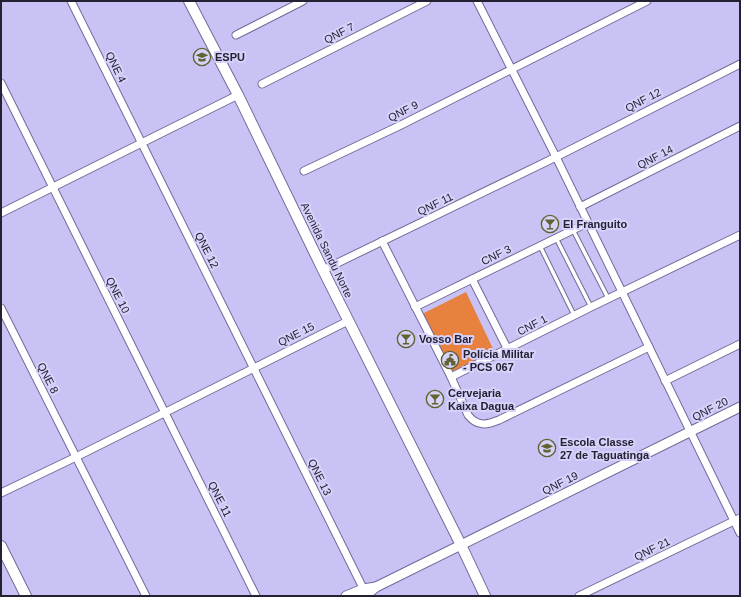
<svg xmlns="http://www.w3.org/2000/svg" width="741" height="597" viewBox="0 0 741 597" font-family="Arial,sans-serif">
<rect width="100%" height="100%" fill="#c9c3f5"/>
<path fill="#e8803e" d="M 466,292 L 495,353 L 449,373 L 420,315 Z"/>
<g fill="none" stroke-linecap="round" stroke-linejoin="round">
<defs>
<g id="service">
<path d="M 573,230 L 608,298"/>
<path d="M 556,238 L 591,307"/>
<path d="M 540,246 L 574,315"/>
</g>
<g id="minor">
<path d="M 71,1 L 365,592"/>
<path d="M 477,1 L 556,157 L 740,533"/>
<path d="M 236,35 L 303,1"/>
<path d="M 1,83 L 256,596"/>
<path d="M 262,84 L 427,1"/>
<path d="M 304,171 L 399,126 L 647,1"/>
<path d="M 580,207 L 740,126"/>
<path d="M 1,213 L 238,95"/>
<path d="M 382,241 L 451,377 L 468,415 C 477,427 487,425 499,420 L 649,347"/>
<path d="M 323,270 L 556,157 L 740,64"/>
<path d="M 472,279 L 508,350"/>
<path d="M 415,307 L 587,223"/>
<path d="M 1,308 L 146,596"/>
<path d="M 451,377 L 591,307 L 740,235"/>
<path d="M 665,381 L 740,344"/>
<path d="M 1,493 L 76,457 L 348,321"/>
<path d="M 579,596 L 740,518"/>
</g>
<g id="tertiary">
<path d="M 346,596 L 363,589 L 376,587"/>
<path d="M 365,596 L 376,587 L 740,407"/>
</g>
<g id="secondary">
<path d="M 189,1 L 238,95 L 323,270 L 461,545 L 485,596"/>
<path d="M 1,546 L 26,596"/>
</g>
</defs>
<use href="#service" stroke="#716b97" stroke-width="5.5"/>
<use href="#minor" stroke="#716b97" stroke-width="9"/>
<use href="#tertiary" stroke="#716b97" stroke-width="11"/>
<use href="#secondary" stroke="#716b97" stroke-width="12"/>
<use href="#service" stroke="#fff" stroke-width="3.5"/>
<use href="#minor" stroke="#fff" stroke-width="7"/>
<use href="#tertiary" stroke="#fff" stroke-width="9"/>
<use href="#secondary" stroke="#fff" stroke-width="10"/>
</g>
<defs>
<symbol id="school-ring" viewBox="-11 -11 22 22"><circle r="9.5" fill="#d6d2fa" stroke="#616230" stroke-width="1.5"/><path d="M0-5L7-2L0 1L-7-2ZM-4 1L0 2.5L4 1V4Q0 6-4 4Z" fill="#616230"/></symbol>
<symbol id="bar-ring" viewBox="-11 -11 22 22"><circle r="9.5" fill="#d6d2fa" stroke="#616230" stroke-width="1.5"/><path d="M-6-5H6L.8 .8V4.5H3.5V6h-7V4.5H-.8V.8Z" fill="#616230"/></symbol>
<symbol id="civic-ring" viewBox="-11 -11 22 22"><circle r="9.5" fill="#d6d2fa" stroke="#616230" stroke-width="1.5"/><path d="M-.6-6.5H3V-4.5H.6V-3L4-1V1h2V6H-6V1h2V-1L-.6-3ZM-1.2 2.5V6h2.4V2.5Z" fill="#616230"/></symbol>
</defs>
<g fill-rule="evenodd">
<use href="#school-ring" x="192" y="47" width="20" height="20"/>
<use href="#bar-ring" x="540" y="214" width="20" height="20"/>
<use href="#bar-ring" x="396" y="329" width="20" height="20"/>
<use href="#civic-ring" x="440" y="350" width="20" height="20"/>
<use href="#bar-ring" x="425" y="389" width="20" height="20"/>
<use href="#school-ring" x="537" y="438" width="20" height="20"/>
</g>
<g text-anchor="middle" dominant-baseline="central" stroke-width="4" stroke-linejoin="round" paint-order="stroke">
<g font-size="11" fill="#242133" stroke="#d6d2fa">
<text transform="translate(339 33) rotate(-27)">QNF 7</text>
<text transform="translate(116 67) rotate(64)">QNE 4</text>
<text transform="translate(643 100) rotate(-27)">QNF 12</text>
<text transform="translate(403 111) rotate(-27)">QNF 9</text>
<text transform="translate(655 157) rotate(-27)">QNF 14</text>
<text transform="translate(435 204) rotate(-26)">QNF 11</text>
<text transform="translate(207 250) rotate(63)">QNE 12</text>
<text transform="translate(327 250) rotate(64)">Avenida Sandu Norte</text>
<text transform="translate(496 255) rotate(-26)">CNF 3</text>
<text transform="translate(118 295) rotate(63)">QNE 10</text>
<text transform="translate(532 325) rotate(-27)">CNF 1</text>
<text transform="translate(296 334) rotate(-27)">QNE 15</text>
<text transform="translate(48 378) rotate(63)">QNE 8</text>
<text transform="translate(710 409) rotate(-27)">QNF 20</text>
<text transform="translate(320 477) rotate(64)">QNE 13</text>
<text transform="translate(560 483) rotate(-26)">QNF 19</text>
<text transform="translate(220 499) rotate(63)">QNE 11</text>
<text transform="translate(652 549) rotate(-26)">QNF 21</text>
</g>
<g font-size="11" font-weight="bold" fill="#242133" stroke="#d6d2fa" text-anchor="start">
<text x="215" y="57">ESPU</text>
<text x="563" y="224">El Franguito</text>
<text x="419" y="339">Vosso Bar</text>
<text x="463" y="354">Polícia Militar<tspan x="463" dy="13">- PCS 067</tspan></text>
<text x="448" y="393">Cervejaria<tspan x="448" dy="13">Kaixa Dagua</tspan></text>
<text x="560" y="442">Escola Classe<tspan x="560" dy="13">27 de Taguatinga</tspan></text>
</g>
</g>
<rect width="741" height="597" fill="none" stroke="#242133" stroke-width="4"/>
</svg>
